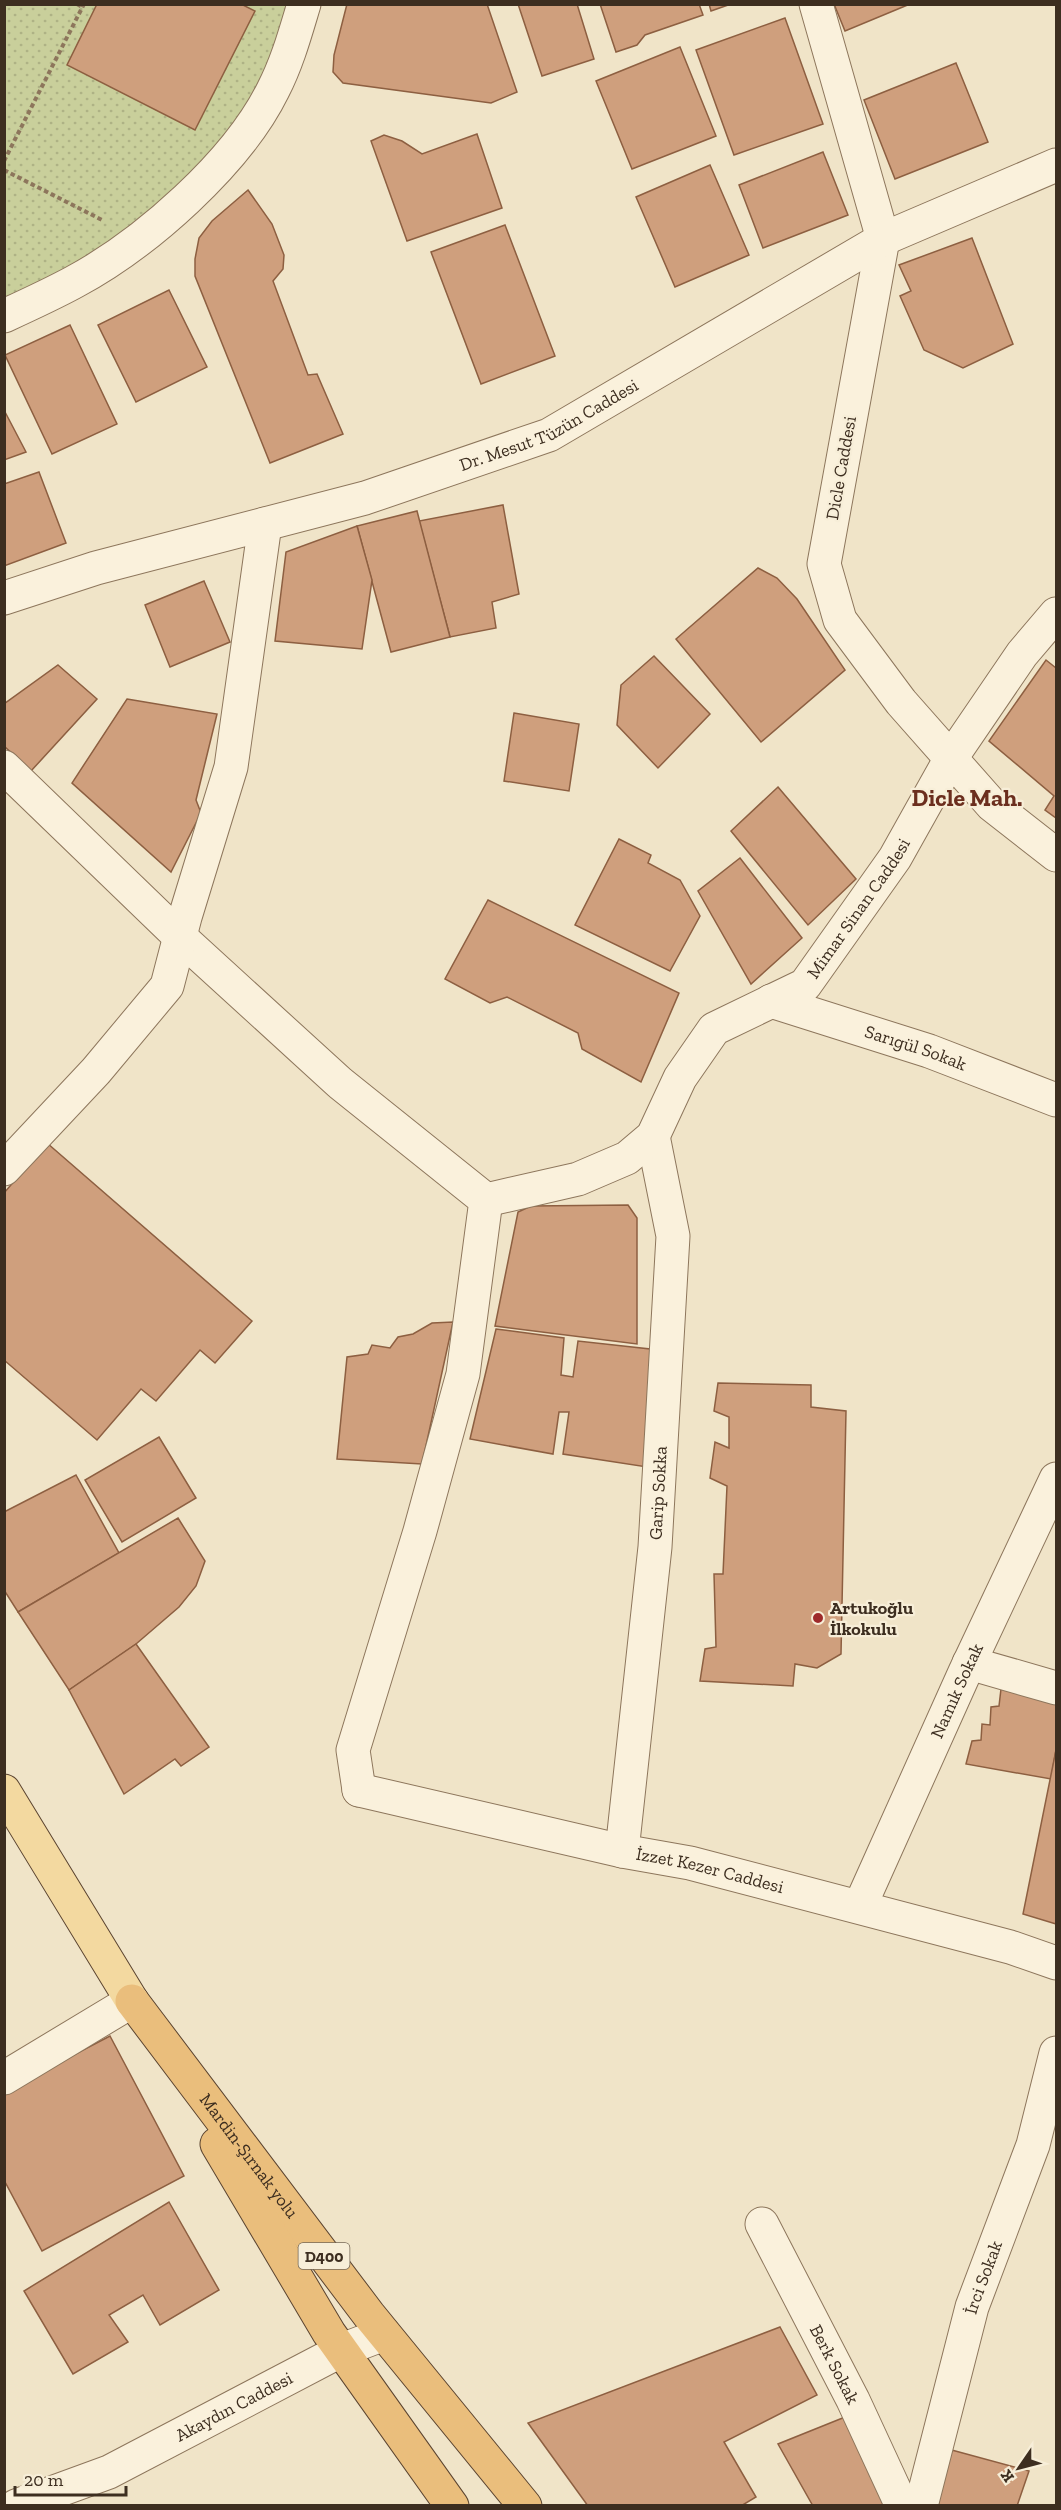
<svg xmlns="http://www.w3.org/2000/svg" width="1061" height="2510" viewBox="0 0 1061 2510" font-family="'Zilla Slab',serif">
<defs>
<pattern id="grass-dots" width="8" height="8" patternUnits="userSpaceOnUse" patternTransform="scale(1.5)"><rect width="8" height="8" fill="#c9cf9b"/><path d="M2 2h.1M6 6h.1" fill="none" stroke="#aeb285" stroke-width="1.8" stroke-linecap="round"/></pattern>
</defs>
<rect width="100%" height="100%" fill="#f0e4c8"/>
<path fill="url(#grass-dots)" d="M 5,5 L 304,5 L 222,163 L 5,316 Z"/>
<g fill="#cf9f7d" stroke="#8d5f41" stroke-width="1.5">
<path d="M 97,4 L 241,4 L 255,11 L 195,130 L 67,65 Z"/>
<path d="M 347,4 L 487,4 L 517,92 L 491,103 L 343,83 L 333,72 L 334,55 Z"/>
<path d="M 518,4 L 577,4 L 594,59 L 542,76 Z"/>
<path d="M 600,4 L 699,4 L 703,15 L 645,35 L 637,45 L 616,52 Z"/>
<path d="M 709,4 L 731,4 L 711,11 Z"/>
<path d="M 834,4 L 910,4 L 845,31 Z"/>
<path d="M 785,18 L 823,124 L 734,155 L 696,50 Z"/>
<path d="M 680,47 L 716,136 L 632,169 L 596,81 Z"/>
<path d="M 956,63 L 988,142 L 895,179 L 864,100 Z"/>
<path d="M 477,134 L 502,208 L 407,241 L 371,141 L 384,135 L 402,141 L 422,154 Z"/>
<path d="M 823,152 L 848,215 L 763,248 L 739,185 Z"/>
<path d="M 710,165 L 749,255 L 675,287 L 636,197 Z"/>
<path d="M 248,190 L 272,224 L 284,255 L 283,269 L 273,281 L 308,375 L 317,374 L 343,434 L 270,463 L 195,276 L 195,259 L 199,238 L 212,221 Z"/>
<path d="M 505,225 L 555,356 L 481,384 L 431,252 Z"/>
<path d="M 972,238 L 1013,344 L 963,368 L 924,350 L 900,296 L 911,291 L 899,265 Z"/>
<path d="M 169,290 L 207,367 L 136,402 L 98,325 Z"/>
<path d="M 70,325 L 117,424 L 52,454 L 5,355 Z"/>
<path d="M 4,410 L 26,452 L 4,460 Z"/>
<path d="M 39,472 L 66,543 L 4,566 L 4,484 Z"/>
<path d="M 503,505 L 519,594 L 492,602 L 496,628 L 450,637 L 419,521 Z"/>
<path d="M 417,511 L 450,637 L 391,652 L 357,526 Z"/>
<path d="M 357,526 L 372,580 L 362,649 L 275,641 L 286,552 Z"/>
<path d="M 758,568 L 777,578 L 797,599 L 845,670 L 761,742 L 676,639 Z"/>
<path d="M 204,581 L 230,642 L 170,667 L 145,605 Z"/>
<path d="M 654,656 L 710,714 L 658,768 L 617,725 L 621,685 Z"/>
<path d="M 1046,660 L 1056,668 L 1056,818 L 1045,810 L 1054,796 L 989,741 Z"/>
<path d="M 58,665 L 97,699 L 31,771 L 4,746 L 4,704 Z"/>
<path d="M 127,699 L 217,714 L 196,800 L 201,813 L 171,872 L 72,783 Z"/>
<path d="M 514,713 L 579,724 L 569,791 L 504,781 Z"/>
<path d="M 778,787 L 856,879 L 808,925 L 731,831 Z"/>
<path d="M 619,839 L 651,855 L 648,863 L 680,880 L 700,916 L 670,971 L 575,925 Z"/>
<path d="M 740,858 L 802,938 L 751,984 L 698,891 Z"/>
<path d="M 488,900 L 679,993 L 641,1082 L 582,1049 L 578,1033 L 507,997 L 490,1003 L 445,979 Z"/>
<path d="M 47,1143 L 252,1321 L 215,1363 L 200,1350 L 156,1401 L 141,1389 L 97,1440 L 4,1360 L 4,1193 Z"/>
<path d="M 628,1205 L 637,1218 L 637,1344 L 495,1326 L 518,1212 L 531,1206 Z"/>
<path d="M 453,1322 L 422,1464 L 337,1459 L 347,1357 L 368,1354 L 372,1345 L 390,1348 L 398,1337 L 413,1334 L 432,1323 Z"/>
<path d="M 496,1329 L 564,1338 L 561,1375 L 573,1377 L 578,1341 L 650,1349 L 647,1467 L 563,1454 L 569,1412 L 559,1412 L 553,1454 L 470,1439 Z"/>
<path d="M 718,1383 L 811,1385 L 811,1407 L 846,1411 L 841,1654 L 817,1668 L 795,1664 L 793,1686 L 700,1681 L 705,1649 L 716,1647 L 714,1574 L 723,1574 L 727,1486 L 710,1478 L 715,1442 L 729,1448 L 729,1417 L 714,1411 Z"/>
<path d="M 159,1437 L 196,1498 L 122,1542 L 85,1480 Z"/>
<path d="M 76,1475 L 119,1553 L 18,1612 L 4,1590 L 4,1512 Z"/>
<path d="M 178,1518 L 205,1561 L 196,1586 L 179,1607 L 136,1644 L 69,1690 L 18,1612 Z"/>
<path d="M 136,1644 L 209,1747 L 181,1766 L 175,1759 L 124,1794 L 69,1690 Z"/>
<path d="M 1001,1689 L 1056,1702 L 1056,1750 L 1051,1779 L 966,1764 L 972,1741 L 981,1740 L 982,1724 L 990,1725 L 991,1707 L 999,1706 Z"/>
<path d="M 1056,1750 L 1056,1924 L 1023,1914 Z"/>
<path d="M 110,2036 L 184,2176 L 42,2251 L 4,2180 L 4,2091 Z"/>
<path d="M 169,2202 L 219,2290 L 160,2325 L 143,2295 L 109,2315 L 128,2342 L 73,2374 L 24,2291 Z"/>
<path d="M 780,2327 L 817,2395 L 724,2442 L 756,2497 L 741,2506 L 588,2506 L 528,2423 Z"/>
<path d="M 850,2415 L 888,2506 L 813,2506 L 778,2444 Z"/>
<path d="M 948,2449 L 1029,2471 L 1017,2506 L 933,2506 Z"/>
</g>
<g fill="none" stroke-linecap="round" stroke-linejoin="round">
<defs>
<g id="minor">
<path d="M 4,316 C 28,305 52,294 74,282 C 145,244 237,163 273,90 C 287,63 295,34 304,4"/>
<path d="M 4,767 L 180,937 L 340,1083 L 486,1200 L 463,1374 L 420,1531 L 353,1750 L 359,1790"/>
<path id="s1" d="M 771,1001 L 929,1051 L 1056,1100"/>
<path d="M 4,1169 L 96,1071 L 167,986 L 185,917 L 231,767 L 265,524"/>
<path d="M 969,1663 L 1056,1688"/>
<path id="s2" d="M 622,1851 L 655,1547 L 673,1236 L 653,1136"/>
<path id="s3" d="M 860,1906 L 965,1672 L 1056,1479"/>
<path d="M 4,2078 L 132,2001"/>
<path id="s4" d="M 762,2224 L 853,2400 L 902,2506"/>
<path id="s5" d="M 921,2506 L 972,2307 L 1033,2145 L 1056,2053"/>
</g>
<g id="tertiary">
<path d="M 816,4 L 883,239 L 824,564 L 840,620 L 901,702 L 992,805 L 1056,855"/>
<path id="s6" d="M 4,598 L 96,568 L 365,498 L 549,435 L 883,239 L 1056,165"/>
<path id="s7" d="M 486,1200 L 578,1179 L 627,1158 L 653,1136 L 680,1078 L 714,1029 L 805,985 L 895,858 L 951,758 L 1022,654 L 1056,614"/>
<path id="s8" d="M 359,1790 L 622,1851 L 690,1863 L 1010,1947 L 1056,1963"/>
<path id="s9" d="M 16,2506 L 109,2472 L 342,2350 L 384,2334"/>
</g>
<path id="primary" d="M 4,1791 L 132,2001"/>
<g id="trunk">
<path id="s10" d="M 132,2001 L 369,2315 L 525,2506"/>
<path d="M 217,2144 L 329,2333 L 452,2506"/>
</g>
</defs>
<use href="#minor" stroke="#8d765c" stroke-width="35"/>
<use href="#tertiary" stroke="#8d765c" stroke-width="35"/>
<use href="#primary" stroke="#5b4430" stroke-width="35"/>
<use href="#trunk" stroke="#5b4430" stroke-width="35"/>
<g stroke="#8d765c" stroke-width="4" stroke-dasharray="4.5 3" stroke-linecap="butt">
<path d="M 77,4 L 82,7"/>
<path d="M 4,161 L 84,4"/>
<path d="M 4,170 L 104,221"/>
</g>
<use href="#minor" stroke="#faf1dc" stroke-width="33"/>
<use href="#tertiary" stroke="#faf1dc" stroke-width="33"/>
<use href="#primary" stroke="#f3d9a0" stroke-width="33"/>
<use href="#trunk" stroke="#eabe7c" stroke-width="33"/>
</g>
<circle fill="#9e2a2b" stroke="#f7eed8" stroke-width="2" cx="818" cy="1618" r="6"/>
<g text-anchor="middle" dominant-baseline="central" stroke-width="4.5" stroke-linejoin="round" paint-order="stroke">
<rect fill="#f7eed8" stroke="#756857" stroke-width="1.5" x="298.5" y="2243" width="51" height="26" rx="4.5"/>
<g font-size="16" font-weight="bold" fill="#3d2e20">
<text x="324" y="2256">D400</text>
</g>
<g font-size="18" fill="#3d2e20" stroke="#f7eed8">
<text stroke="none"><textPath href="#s6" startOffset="573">Dr. Mesut Tüzün Caddesi</textPath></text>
<text transform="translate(841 468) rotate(-80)">Dicle Caddesi</text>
<text stroke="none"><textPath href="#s7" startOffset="500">Mimar Sinan Caddesi</textPath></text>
<text stroke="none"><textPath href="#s1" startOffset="152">Sarıgül Sokak</textPath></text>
<text stroke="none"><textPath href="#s2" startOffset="360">Garip Sokka</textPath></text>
<text stroke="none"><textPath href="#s3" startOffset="236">Namık Sokak</textPath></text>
<text stroke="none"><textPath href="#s8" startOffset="360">İzzet Kezer Caddesi</textPath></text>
<text stroke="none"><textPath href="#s10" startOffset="194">Mardin-Şırnak yolu</textPath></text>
<text stroke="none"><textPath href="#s5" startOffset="237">İrci Sokak</textPath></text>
<text stroke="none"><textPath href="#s4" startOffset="158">Berk Sokak</textPath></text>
<text stroke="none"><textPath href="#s9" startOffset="240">Akaydın Caddesi</textPath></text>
</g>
<g font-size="18" font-weight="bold" fill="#3d2e20" stroke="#f7eed8" text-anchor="start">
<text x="830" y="1608">Artukoğlu<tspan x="830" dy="21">İlkokulu</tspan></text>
</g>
<g font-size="24" font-weight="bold" fill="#6b2e1e" stroke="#f7eed8">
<text x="967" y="797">Dicle Mah.</text>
</g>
</g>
<rect width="1061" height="2510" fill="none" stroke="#3d2e20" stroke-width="12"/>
<g transform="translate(1019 2468) rotate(235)" stroke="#f7eed8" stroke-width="4.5" paint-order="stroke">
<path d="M0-4.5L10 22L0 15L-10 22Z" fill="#3d2e20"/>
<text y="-9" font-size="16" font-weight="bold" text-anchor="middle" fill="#3d2e20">K</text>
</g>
<path d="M15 2486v9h111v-9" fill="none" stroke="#3d2e20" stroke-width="3"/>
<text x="24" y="2486" font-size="18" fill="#3d2e20" stroke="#f7eed8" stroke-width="4.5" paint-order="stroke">20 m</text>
</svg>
